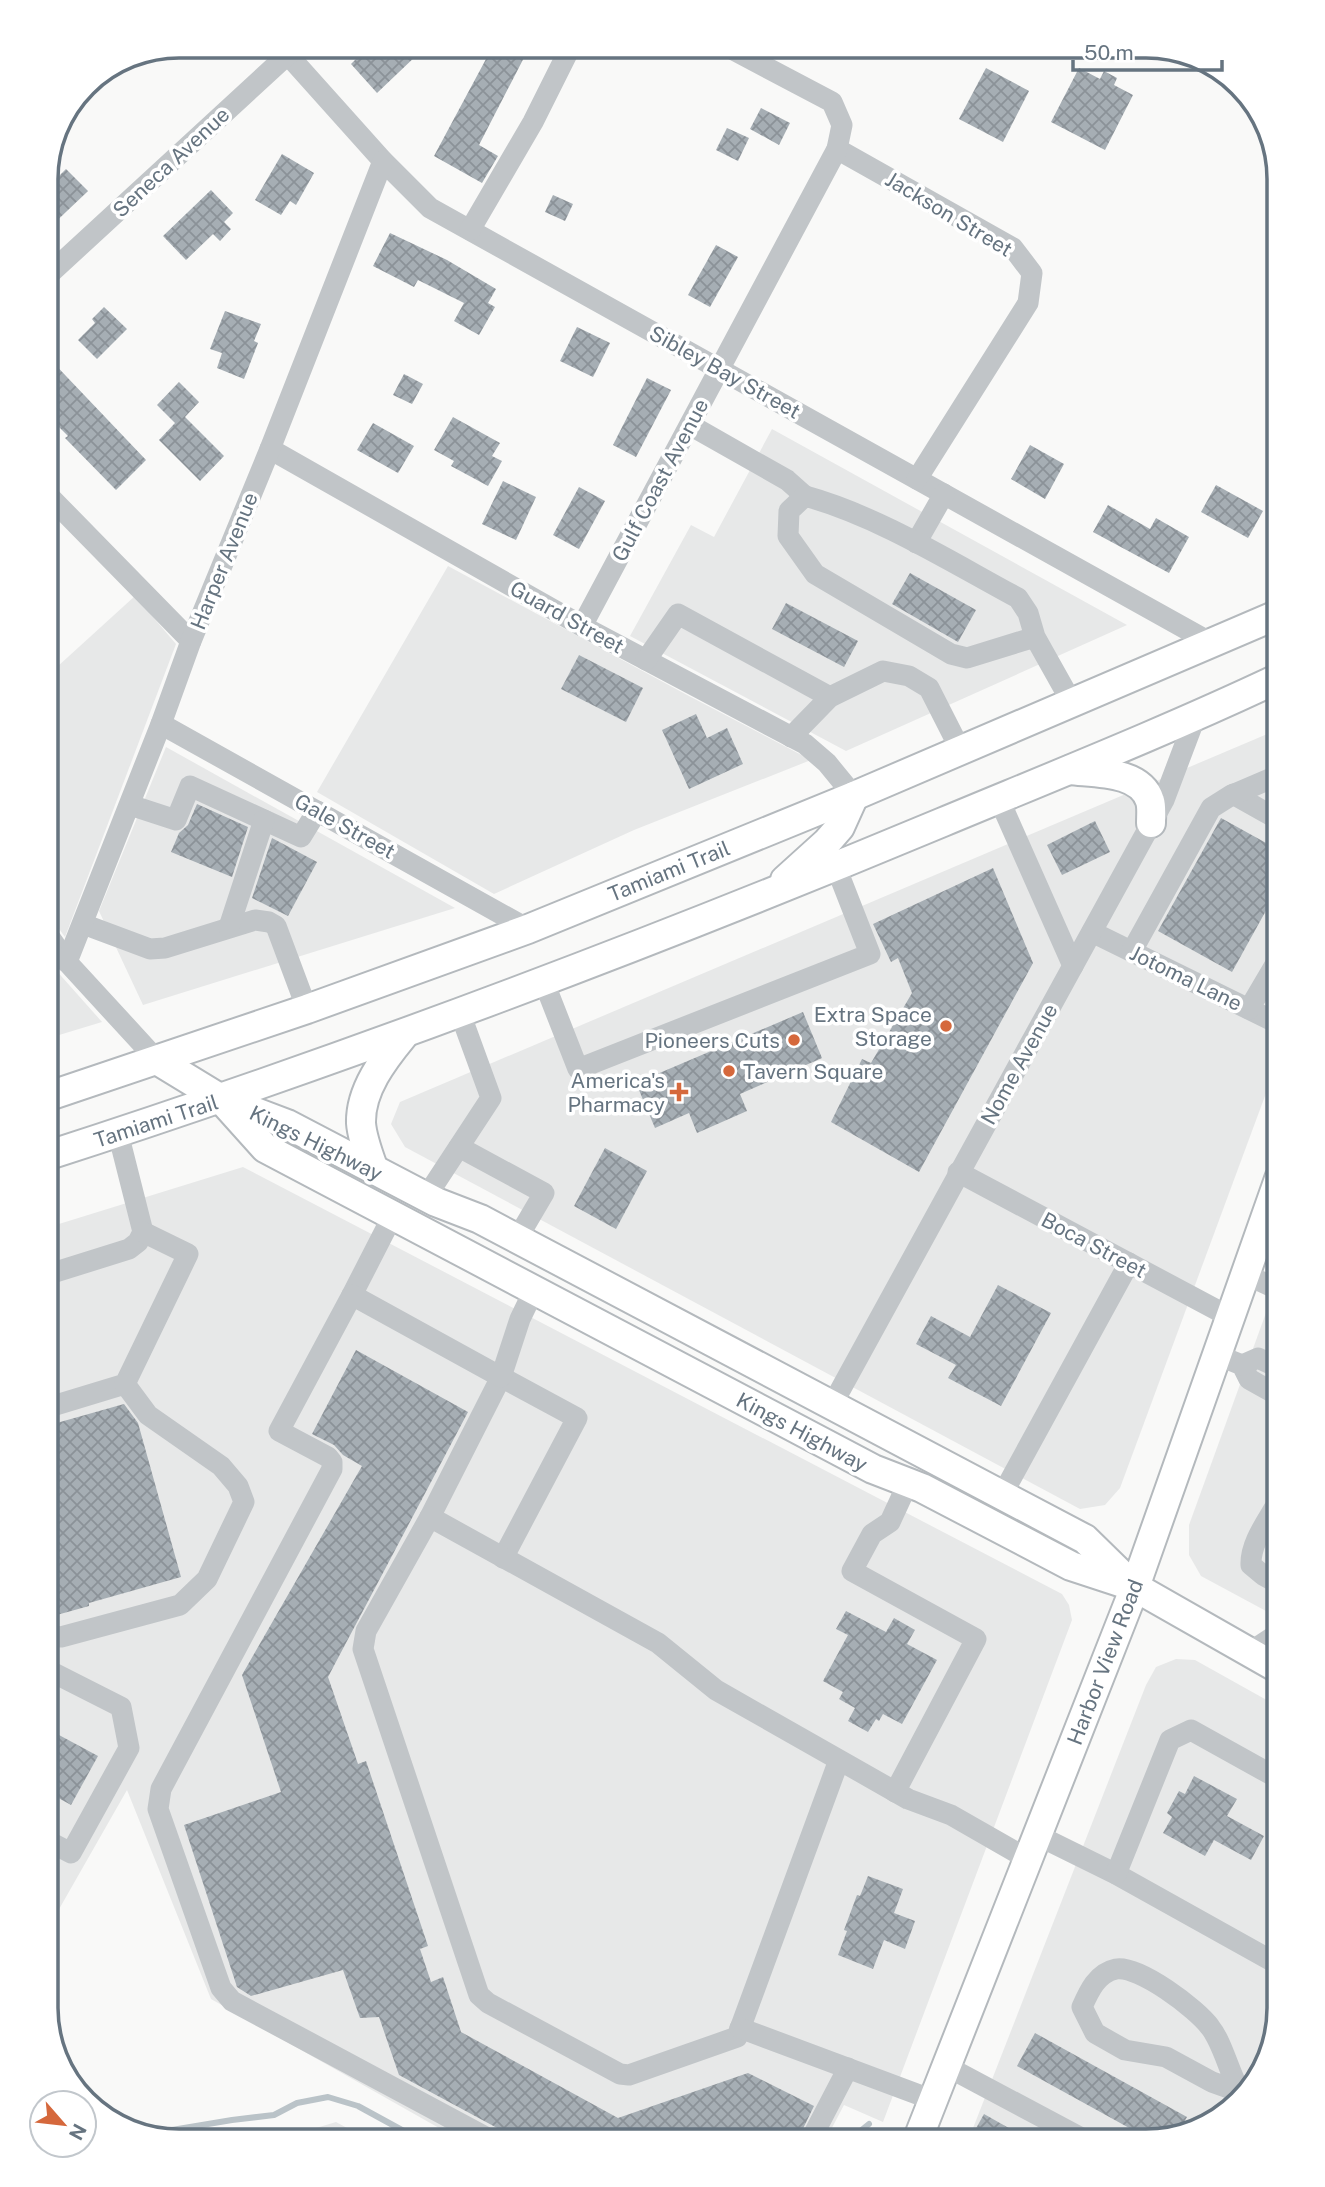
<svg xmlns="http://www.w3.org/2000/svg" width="1325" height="2187" viewBox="0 0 1325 2187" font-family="'Public Sans',sans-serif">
<defs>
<pattern id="building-cross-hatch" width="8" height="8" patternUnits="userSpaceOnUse" patternTransform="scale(1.75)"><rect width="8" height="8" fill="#a6aeb4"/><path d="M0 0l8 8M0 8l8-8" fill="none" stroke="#8b9298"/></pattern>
</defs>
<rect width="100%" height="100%" fill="#f9f9f8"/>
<g fill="#e7e8e8">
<path d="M 772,429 L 1127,625 L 846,751 L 630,636 L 691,525 L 714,537 Z"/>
<path d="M 448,566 L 689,696 L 811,760 L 634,830 L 494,894 L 317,792 Z"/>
<path d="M 135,596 L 176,644 L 65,937 L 46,911 L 46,677 Z"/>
<path d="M 1279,729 L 1279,1058 L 1120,1488 L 1105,1505 L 1080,1509 L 405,1147 L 391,1124 L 400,1102 Z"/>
<path d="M 166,747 L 455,908 L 143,1005 L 99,911 Z"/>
<path d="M 46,959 L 102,1022 L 46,1039 Z"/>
<path d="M 243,1167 L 1062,1594 L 1069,1605 L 1072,1620 L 883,2122 L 844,2105 L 825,2141 L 462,2141 L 211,1999 L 127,1790 L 46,1932 L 46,1228 Z"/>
<path d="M 1279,1277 L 1279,1618 L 1201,1576 L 1189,1555 L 1189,1525 Z"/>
<path d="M 1176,1659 L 1195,1660 L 1279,1707 L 1279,2009 L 1257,2082 L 1205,2128 L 1146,2141 L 968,2141 L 1146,1685 L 1156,1667 Z"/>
<path d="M 336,2122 L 371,2141 L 273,2141 Z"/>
</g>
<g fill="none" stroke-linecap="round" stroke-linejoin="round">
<g stroke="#bac3c8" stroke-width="6">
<path d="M 148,2134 L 232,2120 L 274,2115 L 297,2103 L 328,2097 L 358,2106 L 422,2141"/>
<path d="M 848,2141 L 869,2124"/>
</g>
</g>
<g fill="url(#building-cross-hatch)">
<path d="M 383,46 L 409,46 L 418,54 L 377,93 L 351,64 L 368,47 L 375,54 Z"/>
<path d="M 493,46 L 530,46 L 479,145 L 498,156 L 482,183 L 434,156 Z"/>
<path d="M 986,68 L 1029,91 L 1003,142 L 959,119 Z"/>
<path d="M 1079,68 L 1100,79 L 1104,71 L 1117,78 L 1114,85 L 1133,95 L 1105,150 L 1051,122 Z"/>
<path d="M 761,108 L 790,123 L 779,145 L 750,129 Z"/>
<path d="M 727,128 L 749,138 L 738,161 L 716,150 Z"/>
<path d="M 282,154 L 314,173 L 296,205 L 290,201 L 281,215 L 255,200 Z"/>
<path d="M 66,169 L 88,191 L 46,231 L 46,189 Z"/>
<path d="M 211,190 L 233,213 L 224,222 L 231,229 L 220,241 L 213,234 L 186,260 L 163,236 Z"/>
<path d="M 553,195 L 573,204 L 565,221 L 545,212 Z"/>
<path d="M 390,233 L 447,260 L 496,289 L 488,303 L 495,307 L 479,335 L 454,321 L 464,303 L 418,280 L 414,287 L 373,266 Z"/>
<path d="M 716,245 L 738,257 L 710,307 L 688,295 Z"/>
<path d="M 104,307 L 127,329 L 97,359 L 78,340 L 95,323 L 92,319 Z"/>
<path d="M 225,311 L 261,324 L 254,341 L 258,343 L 244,379 L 217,368 L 222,353 L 210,349 Z"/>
<path d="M 577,327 L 610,343 L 593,377 L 560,361 Z"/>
<path d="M 46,355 L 146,460 L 116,490 L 65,438 L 68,436 L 46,414 Z"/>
<path d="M 404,374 L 423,384 L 412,404 L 393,395 Z"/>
<path d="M 647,378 L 671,390 L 636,457 L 613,445 Z"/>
<path d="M 179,382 L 199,402 L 185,417 L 224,456 L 200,481 L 159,440 L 175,423 L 157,405 Z"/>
<path d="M 453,417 L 500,443 L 492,456 L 502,461 L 488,486 L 451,466 L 454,461 L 434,450 Z"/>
<path d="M 373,423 L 414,446 L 398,473 L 357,450 Z"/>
<path d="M 1030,445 L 1064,464 L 1045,499 L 1011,479 Z"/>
<path d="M 503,481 L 536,497 L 516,540 L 482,524 Z"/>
<path d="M 1216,485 L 1263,511 L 1248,538 L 1201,512 Z"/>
<path d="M 579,487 L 605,501 L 579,549 L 553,535 Z"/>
<path d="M 1108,505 L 1150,529 L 1156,518 L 1189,537 L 1169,573 L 1093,532 Z"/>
<path d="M 910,573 L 976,610 L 958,642 L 892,604 Z"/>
<path d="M 786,603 L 858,641 L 844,667 L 772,629 Z"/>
<path d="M 579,655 L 643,688 L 626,722 L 561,689 Z"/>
<path d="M 696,714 L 707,738 L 727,728 L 743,764 L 689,789 L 662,730 Z"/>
<path d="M 197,804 L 248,827 L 232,877 L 171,852 L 179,833 L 188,825 Z"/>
<path d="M 1221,818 L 1279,850 L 1279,887 L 1232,972 L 1158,931 Z"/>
<path d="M 1095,821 L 1110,852 L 1062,875 L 1047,845 Z"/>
<path d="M 272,838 L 317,862 L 288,916 L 252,898 Z"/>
<path d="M 993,868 L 1033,963 L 919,1172 L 831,1122 L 862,1059 L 871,1063 L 912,993 L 898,958 L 891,962 L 873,924 Z"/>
<path d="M 803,1012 L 822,1058 L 740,1094 L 747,1111 L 697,1133 L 689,1113 L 655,1128 L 636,1083 Z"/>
<path d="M 605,1148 L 647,1171 L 616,1229 L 574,1206 Z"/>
<path d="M 998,1285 L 1051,1313 L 1001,1406 L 948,1378 L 956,1365 L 916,1344 L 931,1316 L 970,1337 Z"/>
<path d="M 356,1350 L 468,1412 L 328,1677 L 358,1764 L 366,1761 L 428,1946 L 420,1949 L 431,1982 L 443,1977 L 461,2032 L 618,2118 L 748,2073 L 814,2106 L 797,2141 L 516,2141 L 499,2129 L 399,2075 L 379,2017 L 360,2018 L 343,1970 L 251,1996 L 237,1987 L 184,1825 L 281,1792 L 242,1675 L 362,1466 L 343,1455 L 334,1445 L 312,1434 Z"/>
<path d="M 124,1404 L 138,1423 L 181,1577 L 89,1603 L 89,1606 L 46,1618 L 46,1426 Z"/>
<path d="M 846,1611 L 886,1632 L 894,1618 L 915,1630 L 907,1644 L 937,1660 L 902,1724 L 883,1714 L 879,1721 L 876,1719 L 868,1732 L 848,1721 L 855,1708 L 839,1699 L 843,1692 L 823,1681 L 848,1635 L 836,1629 Z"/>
<path d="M 46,1728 L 98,1756 L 71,1805 L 46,1791 Z"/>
<path d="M 1194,1776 L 1237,1799 L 1227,1816 L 1264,1836 L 1251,1860 L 1214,1840 L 1205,1856 L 1163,1833 L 1172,1817 L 1167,1813 L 1179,1791 L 1185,1794 Z"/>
<path d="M 868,1876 L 903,1889 L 894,1913 L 915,1921 L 905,1949 L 884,1940 L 873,1969 L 838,1955 L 847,1931 L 844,1930 L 857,1895 L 860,1896 Z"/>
<path d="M 1035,2033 L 1187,2117 L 1177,2134 L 1151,2140 L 1017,2066 Z"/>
<path d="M 984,2114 L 1032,2141 L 969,2141 Z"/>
</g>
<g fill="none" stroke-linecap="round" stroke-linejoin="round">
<defs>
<g id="major">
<path d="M 1070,770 C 1096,773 1141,771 1150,801 C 1152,807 1151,816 1151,823"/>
<path d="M 785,880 L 827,842 L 840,827 L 854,796"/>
<path d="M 157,1060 L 221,1099 L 287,1124 L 436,1202 L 480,1219 L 1085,1539 L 1130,1583"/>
<path d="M 46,1097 L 307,1009 L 528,929 L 854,796 L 1279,614"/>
<path d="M 221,1099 L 265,1148 L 873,1469 L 922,1488 L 1071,1566 L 1135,1587 L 1279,1669"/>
<path d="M 46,1156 C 350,1058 648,945 943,822 C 1056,775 1169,730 1279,678"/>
<path d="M 374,1170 C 369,1156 362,1138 361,1123 C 360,1090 384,1059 403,1036"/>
<path d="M 917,2141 L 1135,1587 L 1279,1179"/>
</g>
</defs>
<use href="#major" stroke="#b4b9bd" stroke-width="32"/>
<g stroke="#c1c5c8" stroke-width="21">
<path d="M 280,46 L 383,161 L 430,208 L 1213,644"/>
<path d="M 837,149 L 1013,248 L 1032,273 L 1028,303 L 917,479"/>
<path d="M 470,230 L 533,122 L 571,46"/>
<path d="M 46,277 L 297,46"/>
<path d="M 690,425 L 787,480 L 805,496"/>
<path d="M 270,449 L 582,626 L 805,744 L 827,763 L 854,796"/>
<path d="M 46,493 L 191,641"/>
<path d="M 916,543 L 944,494"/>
<path d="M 582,626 L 837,149 L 842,125 L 832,102 L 726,46"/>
<path d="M 1035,637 L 967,658 L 951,654 L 815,574 L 788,536 L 789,511 L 805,496 C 878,516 951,562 1018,598 L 1028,613 L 1035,637 L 1072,703"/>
<path d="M 646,660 L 678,614 L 830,697"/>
<path d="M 161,724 L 528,929"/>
<path d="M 791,737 L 830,697 L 883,671 L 909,676 L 929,688 L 961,751"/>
<path d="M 1233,794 L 1279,820"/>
<path d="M 999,799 L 1073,966"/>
<path d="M 130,805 L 176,820 L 190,786 L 301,837 L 317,811"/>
<path d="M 83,924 L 150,949 L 165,948 L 255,920 L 269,922 L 276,926 L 307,1009"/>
<path d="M 229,927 L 264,820"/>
<path d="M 46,932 L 67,962 L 157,1060"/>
<path d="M 1092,932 L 1279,1024"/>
<path d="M 1132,951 L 1211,808 L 1230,796 L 1279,775"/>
<path d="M 67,962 L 161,724 L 191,641 L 270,449 L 383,161"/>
<path d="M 544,982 L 578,1069 L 870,954 L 836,867"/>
<path d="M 1249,1009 L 1279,958"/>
<path d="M 459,1147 L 544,1193 L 517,1239"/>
<path d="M 958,1172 L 1230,1317"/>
<path d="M 426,1197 L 491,1098 L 460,1013"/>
<path d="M 1245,1274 L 1279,1290"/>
<path d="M 46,1275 L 129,1249 L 138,1242 L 143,1232 L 118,1133"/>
<path d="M 352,1295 L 393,1215"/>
<path d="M 1217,1355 L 1242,1365 L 1249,1379 L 1279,1396"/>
<path d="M 1242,1365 L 1258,1358 L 1279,1368"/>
<path d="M 832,1405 L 1164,800 L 1195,718"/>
<path d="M 46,1408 L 125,1384 L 188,1254 L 143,1232"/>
<path d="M 1002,1495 L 1129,1263"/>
<path d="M 430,1517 L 501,1377 L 577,1418 L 503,1558"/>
<path d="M 1279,1584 L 1263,1575 L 1251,1565 C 1250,1542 1269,1519 1279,1500"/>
<path d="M 46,1634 L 61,1637 L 180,1605 L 207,1579 L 244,1502 L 238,1486 L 221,1466 L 148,1415 L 125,1384"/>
<path d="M 1250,1652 L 1279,1633"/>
<path d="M 839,1760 L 737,2037 L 629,2075 L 620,2074 L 488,2003 L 479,1995 L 363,1649 L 366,1631 L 430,1517 L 658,1643 L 716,1690 L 908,1799 L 951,1815 L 1028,1859"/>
<path d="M 895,1792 L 976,1639 L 852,1571 L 872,1534 L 890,1522 L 908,1483"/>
<path d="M 1037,1835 L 1116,1874 L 1279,1965"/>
<path d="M 46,1840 L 71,1853 L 129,1748 L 121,1707 L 46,1669"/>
<path d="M 1116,1874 L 1170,1740 L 1191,1730 L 1279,1779"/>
<path d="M 740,2028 L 933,2100"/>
<path d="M 946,2066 L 1087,2141"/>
<path d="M 1240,2092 L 1212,2082 L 1166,2057 L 1125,2050 L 1095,2033 L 1082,2007 C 1089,1991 1097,1973 1116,1969 C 1139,1965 1197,2009 1210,2027 C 1223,2043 1230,2076 1242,2095"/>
<path d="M 493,2141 L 232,2001 L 221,1988 L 158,1809 L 161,1789 L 332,1469 L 332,1462 L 328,1457 L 279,1431 L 352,1295 L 501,1377 L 520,1319 L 534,1290"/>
<path d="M 810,2141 L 848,2068"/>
</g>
<use href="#major" stroke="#fff" stroke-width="28"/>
</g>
<g fill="#d5683c" stroke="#fff" stroke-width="2.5">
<circle cx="946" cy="1026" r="7"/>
<circle cx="794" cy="1040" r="7"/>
<circle cx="729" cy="1071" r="7"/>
<path d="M675.5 1081.5h7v7h7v7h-7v7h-7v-7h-7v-7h7z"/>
</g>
<g text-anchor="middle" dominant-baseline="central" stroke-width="7" stroke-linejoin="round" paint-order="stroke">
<g font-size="21" fill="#667480" stroke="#fff">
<text transform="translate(171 162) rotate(-43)">Seneca Avenue</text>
<text transform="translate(949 214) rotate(31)">Jackson Street</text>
<text transform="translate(725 372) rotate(29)">Sibley Bay Street</text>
<text transform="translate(660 480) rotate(-62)">Gulf Coast Avenue</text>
<text transform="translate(224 561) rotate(-68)">Harper Avenue</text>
<text transform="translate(567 617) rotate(29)">Guard Street</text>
<text transform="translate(345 826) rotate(29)">Gale Street</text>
<text transform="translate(669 871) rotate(-22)">Tamiami Trail</text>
<text transform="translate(1186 978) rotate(26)">Jotoma Lane</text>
<text transform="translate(1019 1064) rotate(-61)">Nome Avenue</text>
<text transform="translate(156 1121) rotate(-18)">Tamiami Trail</text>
<text transform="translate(316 1143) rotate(26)">Kings Highway</text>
<text transform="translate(1094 1245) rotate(28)">Boca Street</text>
<text transform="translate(802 1432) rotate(28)">Kings Highway</text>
<text transform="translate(1105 1662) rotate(-69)">Harbor View Road</text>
</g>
<g font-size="21" fill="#667480" stroke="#fff" text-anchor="end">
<text x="932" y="1014">Extra Space<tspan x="932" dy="24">Storage</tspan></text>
<text x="780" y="1040">Pioneers Cuts</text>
<text x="743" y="1071" text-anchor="start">Tavern Square</text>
<text x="665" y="1080">America's<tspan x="665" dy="24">Pharmacy</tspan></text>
</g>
</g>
<path d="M0 0H1325V2187H0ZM179 58H1146A121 121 0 0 1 1267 179V2008A121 121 0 0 1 1146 2129H179A121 121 0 0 1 58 2008V179A121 121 0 0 1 179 58Z" fill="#fff" fill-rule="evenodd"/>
<path fill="none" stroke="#667480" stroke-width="3.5" d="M179 58H1146A121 121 0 0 1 1267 179V2008A121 121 0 0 1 1146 2129H179A121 121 0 0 1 58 2008V179A121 121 0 0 1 179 58Z"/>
<g transform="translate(63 2124) rotate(118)"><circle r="33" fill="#ffffff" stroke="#c2c7cc" stroke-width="2"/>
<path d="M0-5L12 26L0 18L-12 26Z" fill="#d5683c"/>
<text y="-10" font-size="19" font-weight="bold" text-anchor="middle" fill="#667480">N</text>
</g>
<path d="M1073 60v10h149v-10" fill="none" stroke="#667480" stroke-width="3.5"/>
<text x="1084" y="60" font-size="21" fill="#667480" stroke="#ffffff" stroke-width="5" paint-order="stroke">50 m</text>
</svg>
